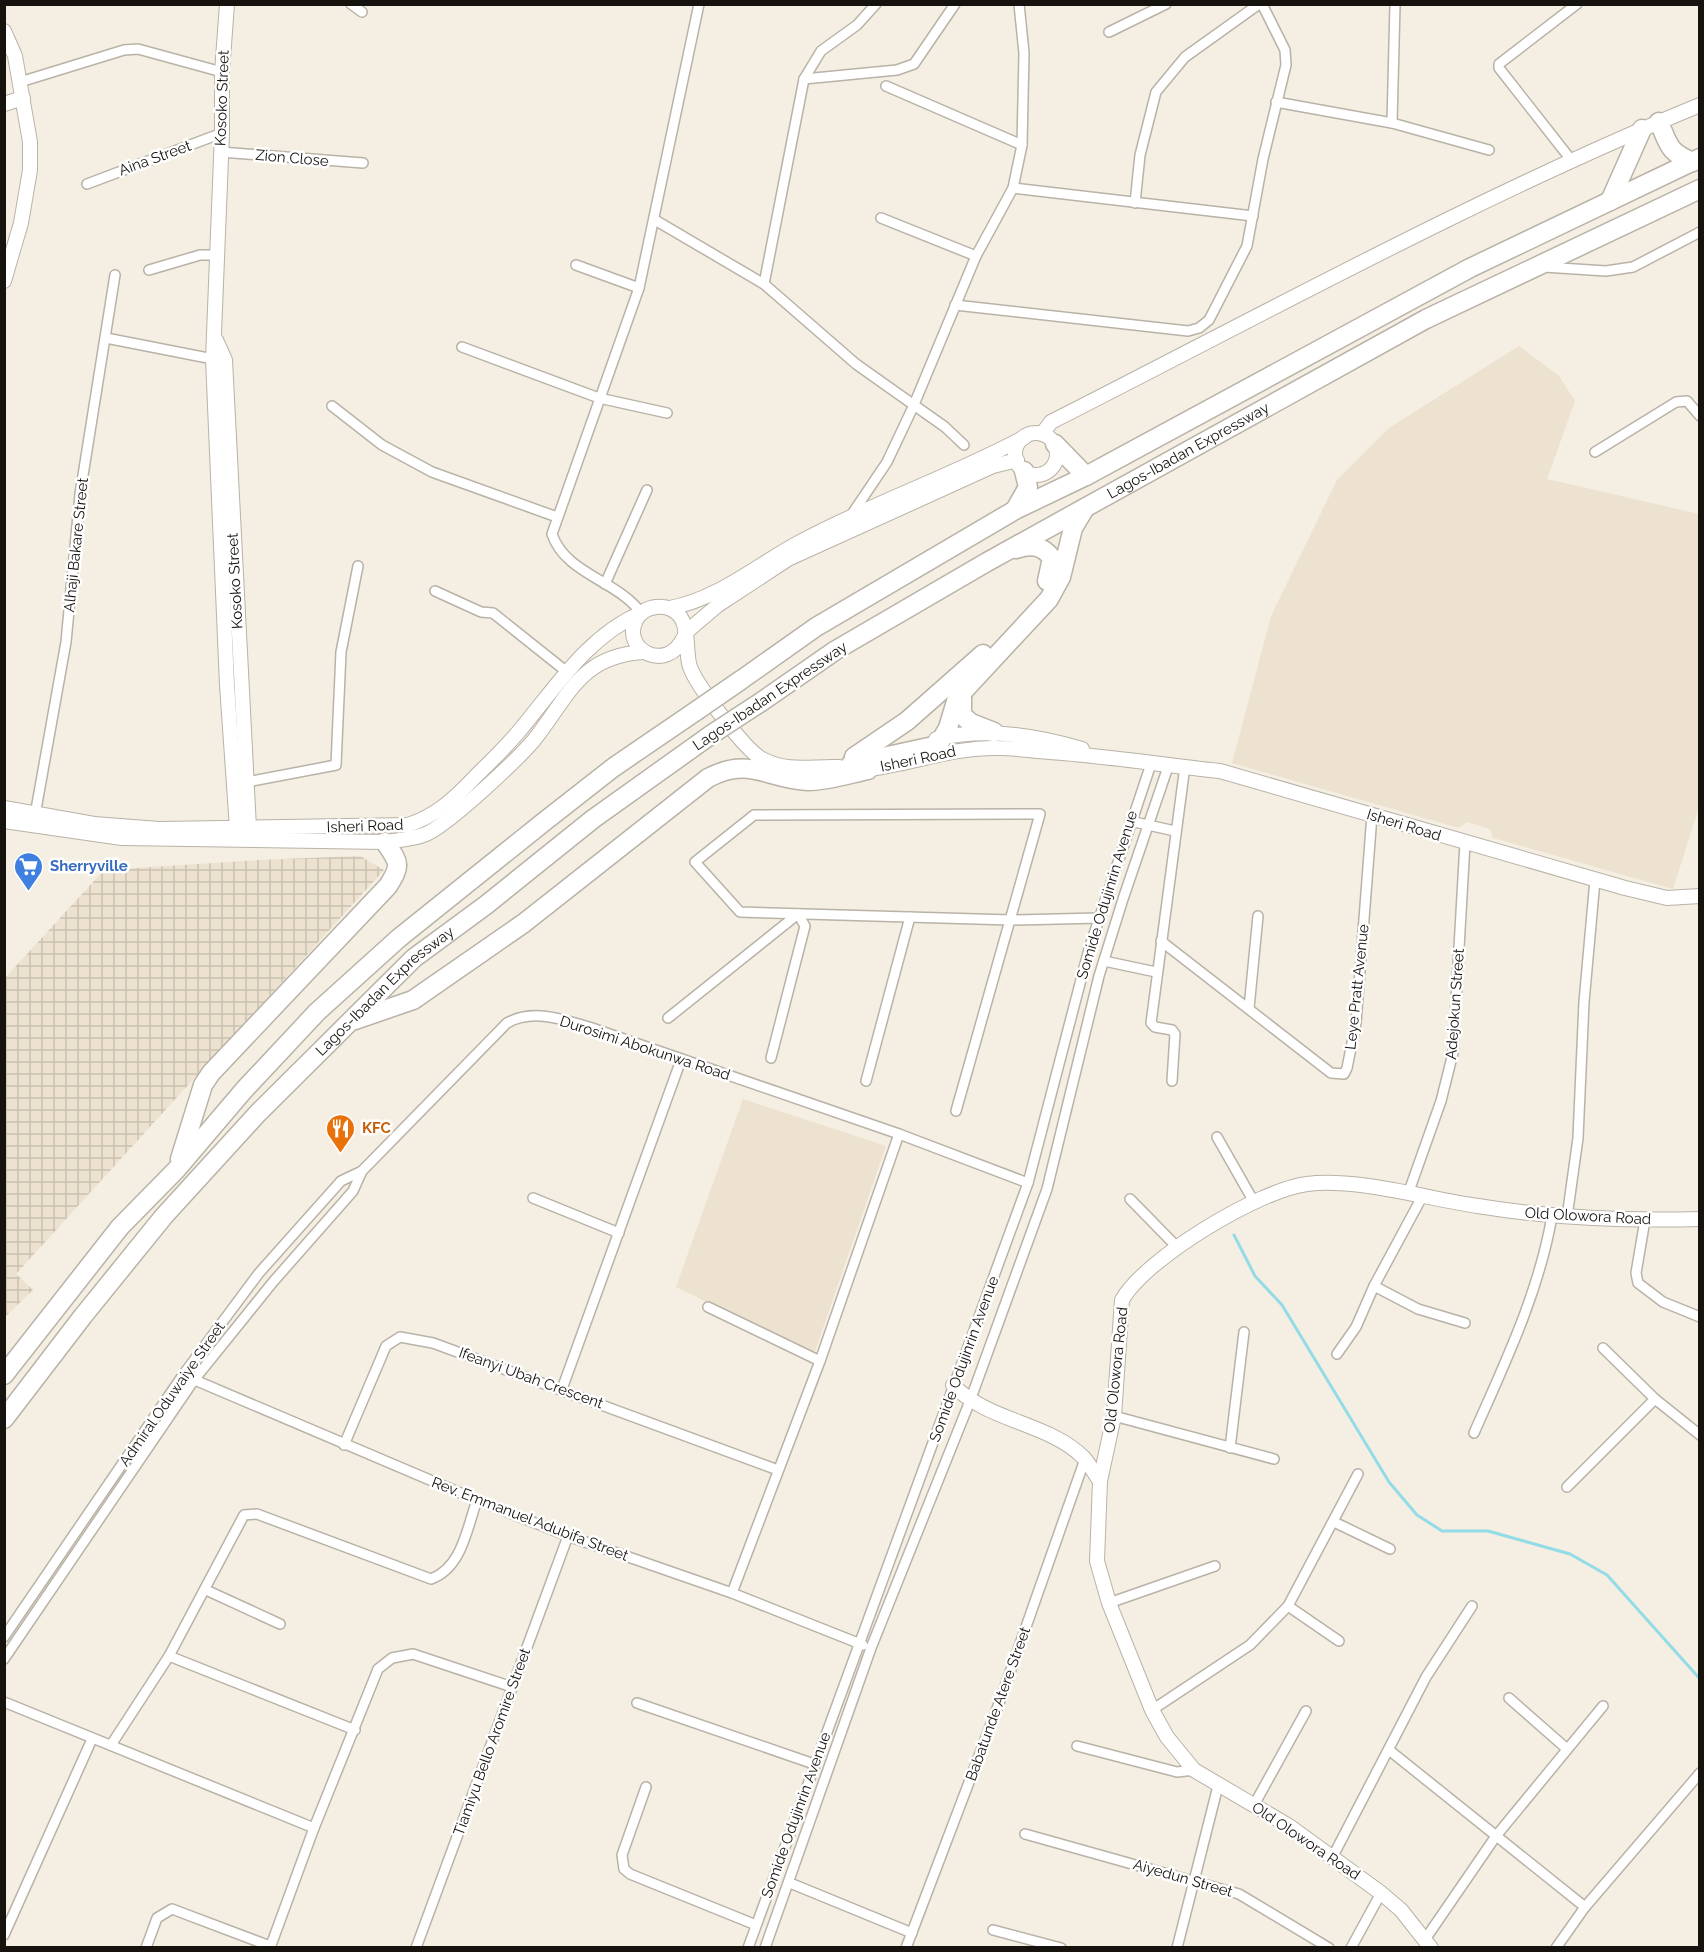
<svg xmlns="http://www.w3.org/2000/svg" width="1704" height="1952" viewBox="0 0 1704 1952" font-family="Raleway,sans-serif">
<defs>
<pattern id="industrial-grid" width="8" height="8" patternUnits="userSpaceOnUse" patternTransform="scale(1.5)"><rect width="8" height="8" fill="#ece2cf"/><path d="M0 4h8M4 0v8" fill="none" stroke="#cac1b1"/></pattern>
</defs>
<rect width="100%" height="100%" fill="#f5eee2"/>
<path fill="url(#industrial-grid)" d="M 360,856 L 384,870 L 16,1274 L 33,1290 L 5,1317 L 5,978 L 104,870 L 258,860 Z"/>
<g fill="#ece2cf">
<path d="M 1519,346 L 1559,376 L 1575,401 L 1547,479 L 1699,514 L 1699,807 L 1673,889 L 1493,838 L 1490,829 L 1467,822 L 1459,828 L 1232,763 L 1271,616 L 1337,480 L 1389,428 Z"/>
<path d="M 743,1099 L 886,1146 L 814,1354 L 676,1287 Z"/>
</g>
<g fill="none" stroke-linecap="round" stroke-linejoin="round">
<path stroke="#93dce7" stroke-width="3" d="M 1234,1235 L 1255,1276 L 1282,1305 L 1389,1482 L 1417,1515 L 1442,1531 L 1488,1531 L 1570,1554 L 1607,1575 L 1700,1679"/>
<defs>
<g id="street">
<path d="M 351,4 L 362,12"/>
<path d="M 1109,32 L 1166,4"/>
<path d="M 804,79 L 897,70 L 914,64 L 955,4"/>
<path d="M 20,82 L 124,50 L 138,49 L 222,72"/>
<path d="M 886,86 L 1022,145"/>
<path d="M 1276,102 L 1392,123 L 1489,150"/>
<path d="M 1392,123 L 1395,4"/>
<path d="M 221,152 L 363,163"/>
<path d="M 1572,161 L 1499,68 L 1499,64 L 1577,4"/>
<path d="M 87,184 L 222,133"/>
<path d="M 1013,188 L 1253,216"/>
<path d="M 1135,203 L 1140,155 L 1156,92 L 1185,57 L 1259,4"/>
<path d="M 881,218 L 976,256"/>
<path d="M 655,220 L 764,284 L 856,364 L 945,427 L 964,445"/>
<path d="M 576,265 L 639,288"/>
<path d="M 1544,267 L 1606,271 L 1633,267 L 1700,232"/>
<path d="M 149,270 L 200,255 L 217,255"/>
<path d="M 764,284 L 804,79 L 821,51 L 857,25 L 876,4"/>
<path d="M 955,305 L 1188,331 L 1199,328 L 1209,320 L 1247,246 L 1263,159 L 1286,65 L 1285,50 L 1262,4"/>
<path d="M 106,338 L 213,359"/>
<path d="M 462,347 L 599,398 L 667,413"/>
<path d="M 332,406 L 382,445 L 432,472 L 557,517"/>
<path d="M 1595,452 L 1676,402 L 1687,401 L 1700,416"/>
<path d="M 852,514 L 887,462 L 913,407 L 976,256 L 1013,188 L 1022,145 L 1024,53 L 1019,4"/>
<path d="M 605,584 L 647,490"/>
<path d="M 435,591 L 481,612 L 493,613 L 567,672"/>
<path d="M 641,613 C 619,581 565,574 552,534 L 639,288 L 699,4"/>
<path d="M 247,782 L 336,765 L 341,652 L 358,566"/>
<path d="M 35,815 L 66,642 L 80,494 L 115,275"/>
<path d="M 1130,821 L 1175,831"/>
<path d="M 1161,941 L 1331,1073 L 1344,1074 L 1347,1068 L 1356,1023 L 1372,815"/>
<path d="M 1104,961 L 1156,972"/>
<path d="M 1249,1008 L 1258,916"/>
<path d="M 668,1018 L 798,914 L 805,926 L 771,1058"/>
<path d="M 866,1081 L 910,917"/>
<path d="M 1172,1081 L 1175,1034 L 1172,1030 L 1155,1027 L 1151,1023 L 1185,766"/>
<path d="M 956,1111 L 1040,814 L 754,815 L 695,862 L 740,912 L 1011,920 L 1099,918"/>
<path d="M 1217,1137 L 1254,1202"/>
<path d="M 1408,1194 L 1441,1101 L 1453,1053 L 1465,843"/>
<path d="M 533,1198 L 619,1233"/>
<path d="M 1130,1199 L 1178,1248"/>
<path d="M 1567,1217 L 1578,1138 L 1584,1002 L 1595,880"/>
<path d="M 1645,1220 L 1636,1273 L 1638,1283 L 1663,1302 L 1700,1317"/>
<path d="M 1374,1286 L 1418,1309 L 1465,1323"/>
<path d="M 708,1307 L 820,1361"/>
<path d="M 1603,1348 L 1655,1399 L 1700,1435"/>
<path d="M 1337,1354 L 1356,1327 L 1374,1286 L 1422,1197"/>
<path d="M 183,1375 L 477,1500 L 568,1536 L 732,1593 L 863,1645"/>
<path d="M 562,1389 L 681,1060"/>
<path d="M 1114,1416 L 1274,1459"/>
<path d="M 1474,1433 C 1505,1363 1539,1292 1552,1216"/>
<path d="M 344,1445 L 386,1346 L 400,1337 L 433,1343 L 778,1470"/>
<path d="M 1230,1448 L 1244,1332"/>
<path d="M 1567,1487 L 1655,1399"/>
<path d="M 1334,1522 L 1390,1549"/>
<path d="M 206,1590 L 280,1624"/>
<path d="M 732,1593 L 820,1361 L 899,1134"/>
<path d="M 1109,1603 L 1215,1566"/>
<path d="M 1288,1606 L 1339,1641"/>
<path d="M 4,1637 L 183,1375 L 259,1273 L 341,1181 L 362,1171"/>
<path d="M 169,1656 L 355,1730"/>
<path d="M 4,1659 L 194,1380 L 273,1282 L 353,1191 L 362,1171 L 507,1023 C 534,1008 564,1020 592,1028 L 899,1134 L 1028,1183"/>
<path d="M 1509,1698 L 1567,1749"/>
<path d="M 4,1702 L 314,1828"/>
<path d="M 637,1703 L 814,1764"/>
<path d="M 1152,1710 L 1250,1645 L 1288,1606 L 1358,1474"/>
<path d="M 111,1745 L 169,1656 L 244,1515 L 257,1514 L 431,1579 C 462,1568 467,1528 477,1500"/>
<path d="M 1077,1746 L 1177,1772 L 1194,1770"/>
<path d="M 1389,1750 L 1585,1907"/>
<path d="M 646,1787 L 622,1855 L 624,1869 L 630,1874 L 756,1925"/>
<path d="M 1254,1805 L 1306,1711"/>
<path d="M 1025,1834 L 1239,1894 L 1329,1948"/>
<path d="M 1332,1858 L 1426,1677 L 1472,1606"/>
<path d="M 790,1883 L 912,1933"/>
<path d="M 993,1930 L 1061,1948"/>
<path d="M 4,1935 L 92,1739"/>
<path d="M 1426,1938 L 1496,1836 L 1603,1706"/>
<path d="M 146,1948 L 157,1918 L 172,1909 L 270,1946"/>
<path d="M 270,1948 L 314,1828 L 378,1669 L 392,1658 L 413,1654 L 512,1687"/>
<path d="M 416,1948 L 568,1536"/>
<path d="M 748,1948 L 1028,1183 L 1089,949 L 1152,761"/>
<path d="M 765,1948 L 871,1648 L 970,1401 L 1047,1189 L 1099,976 L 1123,899 L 1169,764"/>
<path d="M 906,1948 L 1001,1698 L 1085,1459"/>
<path d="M 1177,1948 L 1218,1786"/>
<path d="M 1351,1948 L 1381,1893"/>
<path d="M 1556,1948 L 1585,1907 L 1700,1773"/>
</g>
<g id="secondary">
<path d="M 227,4 L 222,72 L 222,133 L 213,359 L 227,685 L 237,828"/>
<path d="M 4,31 L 15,56 L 30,142 L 30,170 L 21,223 L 4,281"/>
<path d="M 4,104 L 23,98"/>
<path d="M 216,340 L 225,360 L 249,828"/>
<circle cx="1036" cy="454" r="21"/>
<path d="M 1042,434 L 1051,422 C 1264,314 1478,196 1700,105"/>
<path d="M 670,608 C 718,599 757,565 800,542 C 873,503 952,476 1025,437"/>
<path d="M 685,633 L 718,605 L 788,559 L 993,466 L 1017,460"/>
<path d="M 684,637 C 667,674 621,650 636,620 C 644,605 667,602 679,615 C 690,628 685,652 690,667 C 697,686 745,750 762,759 C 789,773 811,766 838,767 C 848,768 860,771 870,769 C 914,763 954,747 999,748 C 1016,748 1032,751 1049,752 C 1107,756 1163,765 1220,771 L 1625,888 L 1667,898 L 1700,896"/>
<path d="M 936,739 C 984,727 1035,735 1082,749"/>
<path d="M 4,808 L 94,824 L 159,829 L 408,825 C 436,816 455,798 475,777 C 490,762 506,747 520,730 C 556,687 588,636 641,613"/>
<path d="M 4,821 L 122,838 L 385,842 C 399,840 414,839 426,834 C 449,824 517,760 534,740 C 569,696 580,656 643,652"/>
<path d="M 953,1385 C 988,1422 1048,1422 1084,1458 C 1090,1465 1095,1474 1100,1481"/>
<path d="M 1431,1948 L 1401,1910 L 1381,1893 L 1289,1826 L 1194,1770 L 1167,1737 L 1152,1710 L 1109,1603 L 1097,1561 L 1100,1481 L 1114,1416 L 1122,1300 C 1146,1258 1259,1190 1307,1184 C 1354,1177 1429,1199 1478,1206 C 1551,1218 1625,1221 1700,1219"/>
</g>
<g id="highway">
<path d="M 1659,122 C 1669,145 1668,152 1693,162"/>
<path d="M 1610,201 L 1642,129"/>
<path d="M 1055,444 L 1086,476"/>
<path d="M 1015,510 L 1028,487 L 1024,471"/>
<path d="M 1016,549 C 1031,544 1042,545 1052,558 L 1047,581"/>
<path d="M 741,680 L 816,627 L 1015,510 L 1086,476 L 1470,268 L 1700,158"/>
<path d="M 962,694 L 962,715 L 971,723 L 994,732"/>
<path id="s1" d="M 761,702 L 836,650 L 987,562 L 1426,319 L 1700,189"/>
<path d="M 854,757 L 907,721 L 983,654"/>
<path d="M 851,764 L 938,745 L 948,728 L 957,698 L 1049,599 L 1061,577 L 1073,528 L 1085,508"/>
<path d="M 355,1020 L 413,1000 L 524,923 L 708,778 C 750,756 767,779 808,781 C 827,781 849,774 868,770"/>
<path d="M 180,1159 L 203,1085 L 211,1073 L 388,886 C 402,864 399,863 385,842"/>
<path d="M 4,1375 L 120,1227 L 176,1170 L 244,1090 L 317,1012 L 399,938 L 545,821 L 614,767 L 696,711"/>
<path id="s2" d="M 4,1419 L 83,1316 L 164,1216 L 258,1113 L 414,958 L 486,905 L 593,819 L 712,734"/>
</g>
</defs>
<use href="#street" stroke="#b9b2a7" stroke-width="12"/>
<use href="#secondary" stroke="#b9b2a7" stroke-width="16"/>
<use href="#highway" stroke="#b9b2a7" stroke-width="21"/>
<use href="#street" stroke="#fff" stroke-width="9"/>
<use href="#secondary" stroke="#fff" stroke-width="14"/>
<use href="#highway" stroke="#fff" stroke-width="18"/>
<defs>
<g id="highway-bridge">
<path d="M 696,711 L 741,680"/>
<path d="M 712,734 L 761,702"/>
</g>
</defs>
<use href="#highway-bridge" stroke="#b9b2a7" stroke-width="21" stroke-linecap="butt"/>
<use href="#highway-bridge" stroke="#fff" stroke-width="18"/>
</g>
<defs>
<symbol id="supermarket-pin" viewBox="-11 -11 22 30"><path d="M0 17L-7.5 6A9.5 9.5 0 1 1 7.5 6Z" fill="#3f7fe0" stroke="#fff"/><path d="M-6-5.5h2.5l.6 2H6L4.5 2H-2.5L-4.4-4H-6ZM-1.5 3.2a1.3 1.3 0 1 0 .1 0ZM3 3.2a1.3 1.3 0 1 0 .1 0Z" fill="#fff"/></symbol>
<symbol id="restaurant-pin" viewBox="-11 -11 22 30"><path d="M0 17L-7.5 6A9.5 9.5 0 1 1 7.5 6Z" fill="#e8710a" stroke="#fff"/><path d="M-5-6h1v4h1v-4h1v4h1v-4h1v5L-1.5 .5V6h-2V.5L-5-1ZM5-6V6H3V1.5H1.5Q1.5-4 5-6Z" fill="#fff"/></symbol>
</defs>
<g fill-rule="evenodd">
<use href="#supermarket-pin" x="12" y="850" width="33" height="45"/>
<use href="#restaurant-pin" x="324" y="1112" width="33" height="45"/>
</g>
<g text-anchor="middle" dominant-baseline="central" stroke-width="5" stroke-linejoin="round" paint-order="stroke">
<g font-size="15" fill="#16130f" stroke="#fff">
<text transform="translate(222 98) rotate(-88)">Kosoko Street</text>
<text transform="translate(155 158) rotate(-20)">Aina Street</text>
<text transform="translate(292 158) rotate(5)">Zion Close</text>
<text stroke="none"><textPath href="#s1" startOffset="496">Lagos-Ibadan Expressway</textPath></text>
<text transform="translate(76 545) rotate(-84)">Alhaji Bakare Street</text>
<text transform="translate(235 581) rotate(-93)">Kosoko Street</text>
<text transform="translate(770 696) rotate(-34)">Lagos-Ibadan Expressway</text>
<text transform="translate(918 759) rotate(-12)">Isheri Road</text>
<text transform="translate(1404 825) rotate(17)">Isheri Road</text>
<text transform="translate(365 826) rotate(-2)">Isheri Road</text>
<text transform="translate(1107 895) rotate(-73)">Somide Odujinrin Avenue</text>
<text transform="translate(1357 987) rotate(-84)">Leye Pratt Avenue</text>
<text stroke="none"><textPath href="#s2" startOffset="574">Lagos-Ibadan Expressway</textPath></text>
<text transform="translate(1455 1004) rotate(-86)">Adejokun Street</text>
<text transform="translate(645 1048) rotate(18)">Durosimi Abokunwa Road</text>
<text transform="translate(1588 1216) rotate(3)">Old Olowora Road</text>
<text transform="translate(964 1359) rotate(-70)">Somide Odujinrin Avenue</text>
<text transform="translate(1116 1370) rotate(-84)">Old Olowora Road</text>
<text transform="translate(531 1378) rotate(20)">Ifeanyi Ubah Crescent</text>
<text transform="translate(172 1394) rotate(-55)">Admiral Oduwaiye Street</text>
<text transform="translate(530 1519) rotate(21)">Rev. Emmanuel Adubifa Street</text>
<text transform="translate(998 1704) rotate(-70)">Babatunde Atere Street</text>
<text transform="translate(492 1742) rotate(-70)">Tiamiyu Bello Aromire Street</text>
<text transform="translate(796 1815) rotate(-70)">Somide Odujinrin Avenue</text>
<text transform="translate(1306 1841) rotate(34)">Old Olowora Road</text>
<text transform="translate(1183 1878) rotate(16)">Aiyedun Street</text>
</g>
<g font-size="15" font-weight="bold" fill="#366cbe" stroke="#fff" text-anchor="start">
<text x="50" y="866">Sherryville</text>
</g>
<g font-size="15" font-weight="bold" fill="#c56008" stroke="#fff" text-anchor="start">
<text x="362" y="1128">KFC</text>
</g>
</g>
<rect width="1704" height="1952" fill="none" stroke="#16130f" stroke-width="12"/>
</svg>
